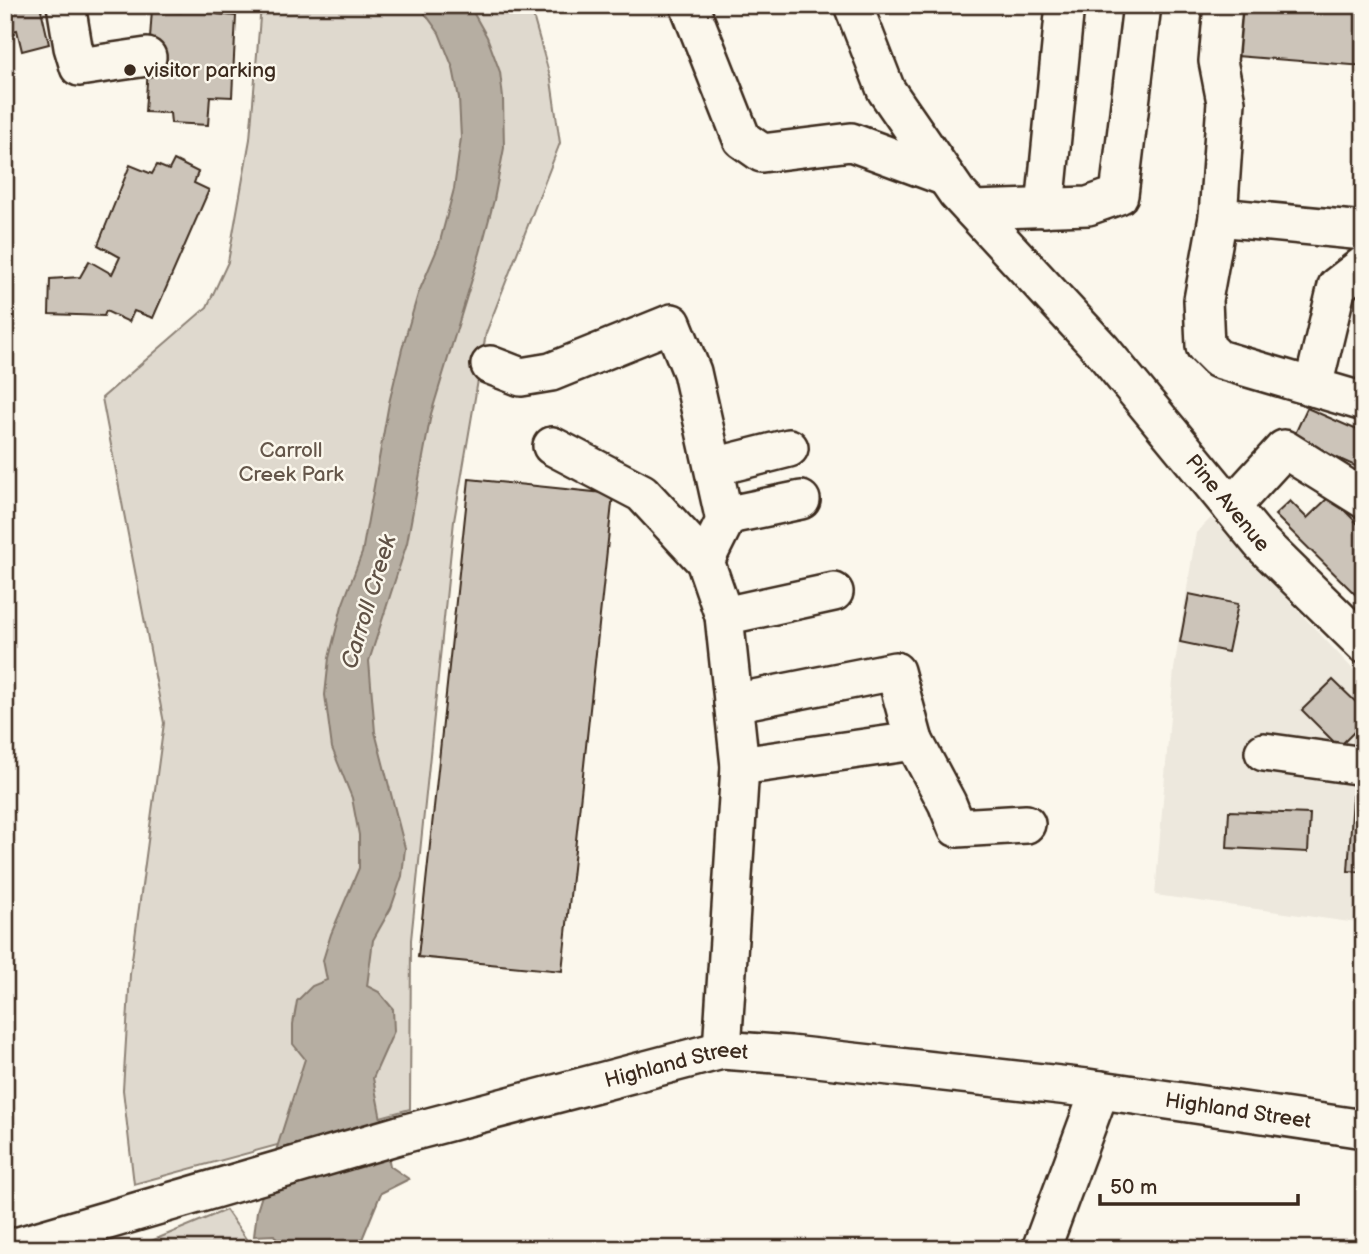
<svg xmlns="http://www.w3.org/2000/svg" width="1369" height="1254" viewBox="0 0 1369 1254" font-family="'Balsamiq Sans',sans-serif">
<rect width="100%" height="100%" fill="#fbf7ec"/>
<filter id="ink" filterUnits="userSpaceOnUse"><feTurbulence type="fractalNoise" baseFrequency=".0143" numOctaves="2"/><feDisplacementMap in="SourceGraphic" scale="14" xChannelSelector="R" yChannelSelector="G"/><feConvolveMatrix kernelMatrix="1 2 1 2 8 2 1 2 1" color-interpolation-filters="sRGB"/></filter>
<g filter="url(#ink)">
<path fill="#ede8dd" d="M 1211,518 L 1364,681 L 1364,924 L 1155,895 L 1174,669 L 1196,533 Z"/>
<g fill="#dfd9ce" stroke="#8d8276" stroke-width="2">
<path d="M 261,5 L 530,5 L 551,80 L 560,143 L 486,333 L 454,521 L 411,940 L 410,1109 L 134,1184 L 123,1090 L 130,974 L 164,723 L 102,398 L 207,307 L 228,262 L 250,139 Z"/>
<path d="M 226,1210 L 253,1249 L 132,1249 Z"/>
</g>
<path fill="#b6aea2" stroke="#85796d" stroke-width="2" d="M 419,5 L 469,5 L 487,37 L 500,72 L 503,98 L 504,148 L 494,200 L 480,253 L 431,414 L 407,543 L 369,661 L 375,732 L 405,848 L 402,876 L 391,908 L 373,940 L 367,986 L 379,992 L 393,1009 L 394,1031 L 373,1078 L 390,1166 L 409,1179 L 381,1193 L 358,1249 L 282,1249 L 274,1235 L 254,1236 L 257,1211 L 305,1059 L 293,1044 L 293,1024 L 297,1001 L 312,986 L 327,980 L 323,960 L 331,934 L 359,868 L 359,835 L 352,798 L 332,748 L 325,695 L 329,658 L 342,606 L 362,553 L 389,403 L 402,349 L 418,294 L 439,245 L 454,189 L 461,138 L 459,98 L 453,68 L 439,33 Z"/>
<g fill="#ccc4b9" stroke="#3b2a1e" stroke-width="2">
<path d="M 5,5 L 40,5 L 49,44 L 22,51 L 17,30 L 5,33 Z"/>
<path d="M 100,5 L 120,5 L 103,12 Z"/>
<path d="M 182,5 L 219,5 L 218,14 L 236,16 L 232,97 L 210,96 L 208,125 L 171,123 L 170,113 L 145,112 L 152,9 L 181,12 Z"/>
<path d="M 1228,5 L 1364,5 L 1364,66 L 1224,55 Z"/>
<path d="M 174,160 L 198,172 L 194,183 L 209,190 L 153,318 L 134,311 L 129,322 L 106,311 L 104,316 L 49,314 L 50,279 L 80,277 L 89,261 L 112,274 L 120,257 L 98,245 L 130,165 L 152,174 L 157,165 L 169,170 Z"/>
<path d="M 1307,408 L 1364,433 L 1364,470 L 1293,438 Z"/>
<path d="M 469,479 L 613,494 L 562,971 L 418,957 Z"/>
<path d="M 1330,496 L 1364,530 L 1364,603 L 1275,515 L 1290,501 L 1307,518 Z"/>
<path d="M 1189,594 L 1238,604 L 1228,652 L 1180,642 Z"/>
<path d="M 1333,680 L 1364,710 L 1364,722 L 1339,747 L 1302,710 Z"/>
<path d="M 1354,783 L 1364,784 L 1364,872 L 1348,871 Z"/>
<path d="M 1229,811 L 1310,814 L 1308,852 L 1227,848 Z"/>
</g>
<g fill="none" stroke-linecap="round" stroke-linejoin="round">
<defs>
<g id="minor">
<path d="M 66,5 L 73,47 L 79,67 L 147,57"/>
<path d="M 689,5 L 742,139 L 762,153 L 851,142 L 946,177"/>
<path id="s1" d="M 853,5 L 886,90 L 957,193 L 1102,350 L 1261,543 L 1364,644"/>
<path d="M 1223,5 L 1218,61 L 1226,102 L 1218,217 L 1203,300 L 1205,346 L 1218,359 L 1364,402"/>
<path d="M 1045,208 L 1065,5"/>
<path d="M 973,210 L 1088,206 L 1119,195 L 1142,5"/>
<path d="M 1218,217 L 1364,231"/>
<path d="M 490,365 L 521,377 L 551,372 L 672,323 L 692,372 L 725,521 L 705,561"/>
<path d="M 1313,387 L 1337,286 L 1364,265"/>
<path d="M 552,446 L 642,493 L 705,561 L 724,616 L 740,766 L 722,1050"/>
<path d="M 714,467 L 789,448"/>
<path d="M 1231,507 L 1284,449 L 1364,499"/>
<path d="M 724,516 L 801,500"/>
<path d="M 724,616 L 834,592"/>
<path d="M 733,703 L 895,671 L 914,741"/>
<path d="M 1264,752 L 1364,766"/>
<path d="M 740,766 L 914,741 L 947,803 L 957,828 L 1026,824"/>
<path id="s2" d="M 9,1249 L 399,1135 L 722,1050 L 790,1055 L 1087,1088 L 1364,1129"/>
<path d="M 1041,1249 L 1100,1090"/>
</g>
</defs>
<use href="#minor" stroke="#3b2a1e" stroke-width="42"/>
<use href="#minor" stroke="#fbf7ec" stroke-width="37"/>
</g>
</g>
<circle fill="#3b2a1e" stroke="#fbf7ec" stroke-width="2.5" cx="130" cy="70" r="7"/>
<g text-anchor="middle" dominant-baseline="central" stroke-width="5" stroke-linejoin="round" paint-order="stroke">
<g font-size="21" fill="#3b2a1e" stroke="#fbf7ec" text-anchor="start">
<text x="144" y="70">visitor parking</text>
</g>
<g font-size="21" fill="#64564a" stroke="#fbf7ec">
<text x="291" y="450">Carroll<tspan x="291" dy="24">Creek Park</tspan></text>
</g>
<g font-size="21" fill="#3b2a1e" stroke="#fbf7ec">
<text stroke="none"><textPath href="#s1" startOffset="628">Pine Avenue</textPath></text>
<text stroke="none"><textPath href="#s2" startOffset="693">Highland Street</textPath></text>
<text stroke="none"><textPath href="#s2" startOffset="1260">Highland Street</textPath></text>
</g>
<g font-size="23" font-style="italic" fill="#605246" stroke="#fbf7ec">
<text transform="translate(369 602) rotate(-73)">Carroll Creek</text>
</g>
</g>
<rect width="1369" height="1254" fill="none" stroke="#fbf7ec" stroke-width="28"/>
<rect x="14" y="14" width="1341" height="1226" fill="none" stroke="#3b2a1e" stroke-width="2.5" filter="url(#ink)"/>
<path d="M1100 1194v10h198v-10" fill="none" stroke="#3b2a1e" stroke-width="3.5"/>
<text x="1110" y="1194" font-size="21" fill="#3b2a1e" stroke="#fbf7ec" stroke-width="5" paint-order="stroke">50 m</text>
</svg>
